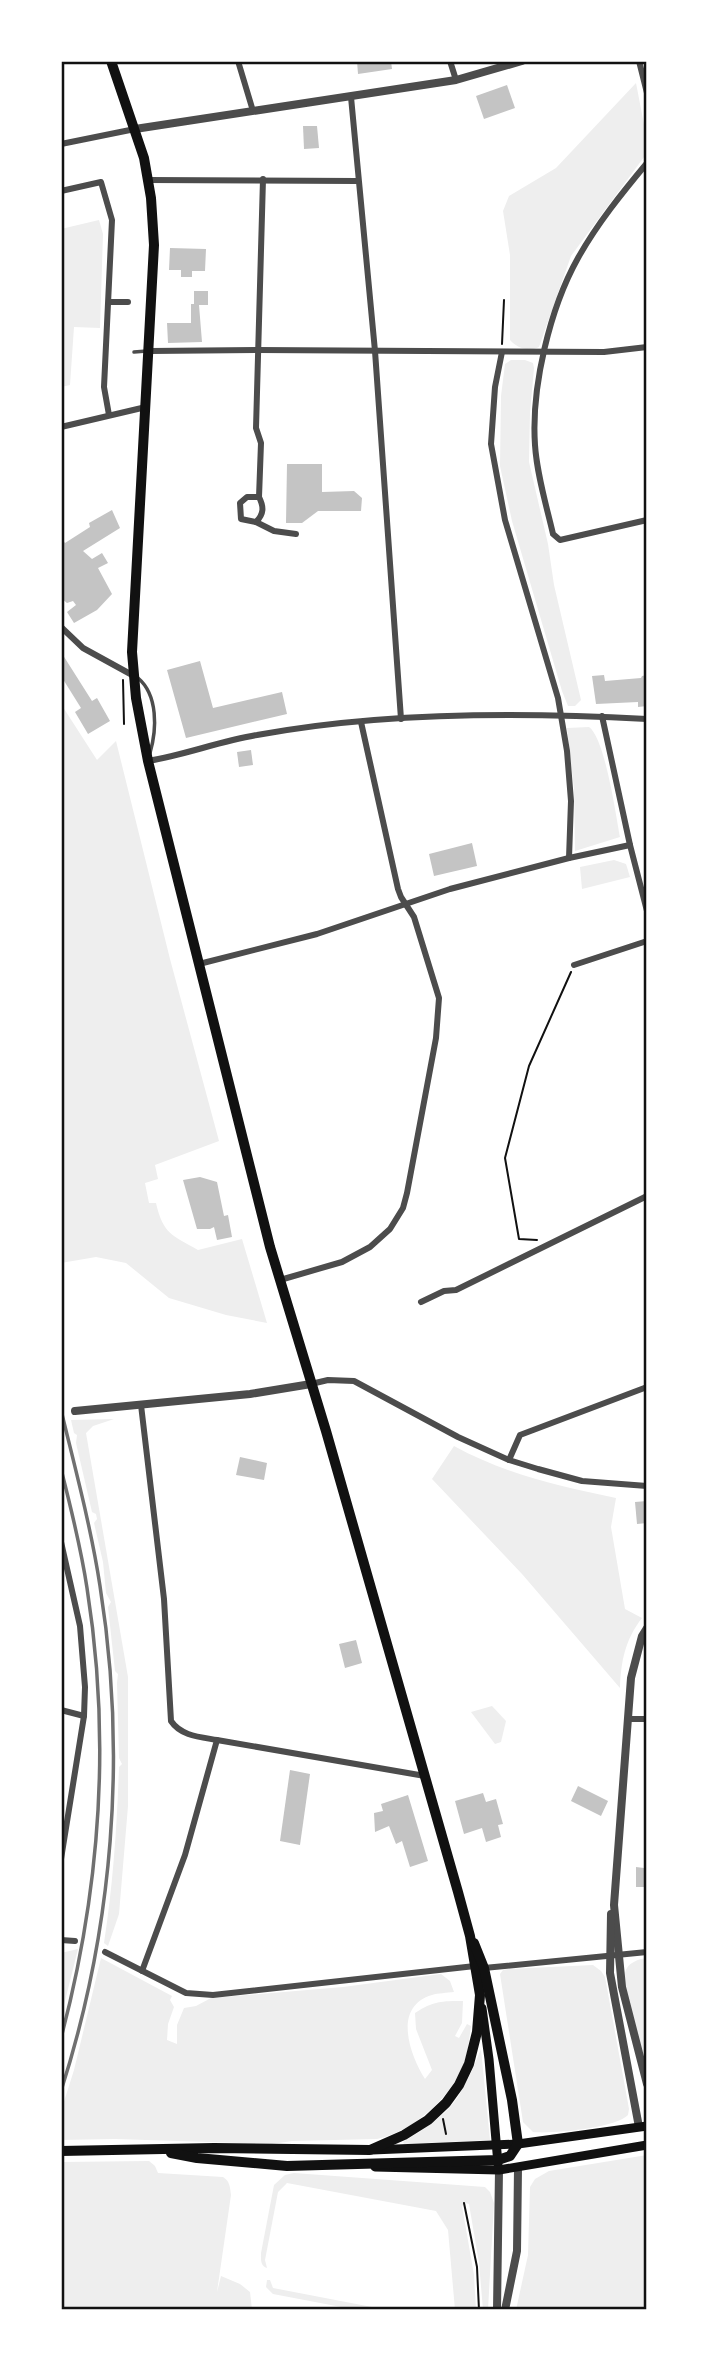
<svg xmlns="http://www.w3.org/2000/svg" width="708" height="2371" viewBox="0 0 708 2371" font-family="'Roboto Condensed',sans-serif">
<rect width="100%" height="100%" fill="#fff"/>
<g fill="#eee">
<path d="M 636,83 L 647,140 L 647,153 L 571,256 L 539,347 C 528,352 517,348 510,340 L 510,255 L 503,211 L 509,196 L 556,168 Z"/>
<path d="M 99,220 L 103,234 L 100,328 L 74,327 L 70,385 L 61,387 L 61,229 Z"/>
<path d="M 511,360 L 525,360 L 533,363 L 534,368 L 530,413 L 529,462 L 548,544 L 554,585 L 581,700 L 575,706 L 568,706 L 562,691 L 512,521 L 500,466 L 501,396 L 505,364 Z"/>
<path d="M 61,704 L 97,760 L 116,741 L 170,959 L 219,1141 L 155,1165 L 158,1179 L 145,1183 L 149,1203 L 156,1203 C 163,1234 172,1235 198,1250 L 242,1239 L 267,1323 L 226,1315 L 169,1298 L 126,1263 L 96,1257 L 61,1263 Z"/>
<path d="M 589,727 C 605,738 616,816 620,837 L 575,851 L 574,789 L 567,728 Z"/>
<path d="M 614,860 L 626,864 L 630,877 L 582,889 L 580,867 Z"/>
<path d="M 114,1419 L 93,1426 L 86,1433 L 128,1677 L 128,1806 L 119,1914 L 108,1946 L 104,1943 C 113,1885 117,1826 119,1767 L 122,1764 L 119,1758 L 117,1683 L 118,1674 L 115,1671 L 108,1607 L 111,1602 L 106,1593 L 103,1562 L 94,1523 L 97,1519 L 96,1514 L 92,1512 L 76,1443 L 77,1435 L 74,1433 L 71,1420 Z"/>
<path d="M 454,1446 C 505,1474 559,1486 616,1498 L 611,1527 L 625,1609 L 642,1618 C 625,1640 621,1661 620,1688 L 522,1574 L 432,1479 Z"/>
<path d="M 492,1706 L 506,1721 L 501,1742 L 495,1744 L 471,1712 Z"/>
<path d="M 78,1949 L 61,2017 L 61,1953 Z"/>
<path d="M 101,1958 L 172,1996 L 170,2000 L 174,2007 L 168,2024 L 167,2040 L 177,2044 L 177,2025 L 184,2008 L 196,2006 L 211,1998 L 343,1987 L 441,1974 L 450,1981 L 454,1992 C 447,1993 438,1993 432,1995 C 392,2007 410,2055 425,2079 L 432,2070 L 416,2029 L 415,2013 C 433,2001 442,2001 463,2001 L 462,2023 L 455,2036 L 459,2038 L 467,2024 L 471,2026 C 469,2040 468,2055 462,2068 C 448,2100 411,2132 377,2139 L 292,2141 L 272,2144 L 115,2139 L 61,2140 L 61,2111 L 74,2070 Z"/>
<path d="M 647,1958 L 647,2066 C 641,2046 621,1992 625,1973 C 627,1963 638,1959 647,1958 Z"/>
<path d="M 593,1965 L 601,1971 L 605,1977 L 629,2109 L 628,2115 C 616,2128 552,2134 533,2132 L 523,2122 L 500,1974 L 503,1970 L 508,1969 Z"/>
<path d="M 481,2049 L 490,2140 L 404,2144 L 403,2142 C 425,2129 450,2113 462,2090 C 470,2077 475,2063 481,2049 Z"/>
<path d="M 647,2155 L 647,2310 L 516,2310 L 528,2255 L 530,2187 L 535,2179 L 549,2171 Z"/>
<path d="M 149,2161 L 155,2166 L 158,2173 L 223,2177 C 230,2181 230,2188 231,2195 L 217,2292 L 221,2276 L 240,2284 L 250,2292 L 252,2310 L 61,2310 L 61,2162 Z"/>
<path d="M 294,2173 L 485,2187 L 490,2192 L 494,2203 L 488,2310 L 483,2310 L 479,2263 L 469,2204 L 465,2203 L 462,2206 L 474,2275 L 476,2310 L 455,2310 L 448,2230 L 436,2211 L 287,2183 L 278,2192 L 265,2260 L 267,2268 C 260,2266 261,2259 261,2253 L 274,2185 L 285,2175 Z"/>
<path d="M 267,2280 L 270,2280 L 273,2288 L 372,2307 L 372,2310 L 357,2310 L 273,2294 L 266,2287 Z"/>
</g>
<g fill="#c4c4c4">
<path d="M 357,61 L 391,61 L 392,69 L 358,74 Z"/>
<path d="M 507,85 L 515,108 L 484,119 L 476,96 Z"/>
<path d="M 303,126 L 317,126 L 319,148 L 304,149 Z"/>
<path d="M 170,248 L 206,249 L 205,271 L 192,271 L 192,277 L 181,277 L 181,270 L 169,270 Z"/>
<path d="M 194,291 L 208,291 L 208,305 L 199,305 L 202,342 L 168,343 L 167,323 L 191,323 L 191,304 L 194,304 Z"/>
<path d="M 287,464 L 322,464 L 322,492 L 354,491 L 362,498 L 361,511 L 318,511 L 302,523 L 286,523 Z"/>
<path d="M 112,510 L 120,528 L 83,551 L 92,559 L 102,553 L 108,563 L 98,568 L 112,594 L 97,610 L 74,623 L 67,612 L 76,605 L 73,601 L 67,603 L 61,598 L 61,538 L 65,543 L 90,527 L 89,523 Z"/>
<path d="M 61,652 L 92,701 L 97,698 L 110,721 L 88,734 L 75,712 L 81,708 L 61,676 Z"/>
<path d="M 200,661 L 213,708 L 282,692 L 287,714 L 186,738 L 167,670 Z"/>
<path d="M 604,675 L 605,681 L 641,678 L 642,676 L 647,675 L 647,706 L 638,707 L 638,702 L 596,704 L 592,676 Z"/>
<path d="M 251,750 L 253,765 L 239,767 L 237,752 Z"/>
<path d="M 472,843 L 477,866 L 434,876 L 429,854 Z"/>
<path d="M 200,1177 L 217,1182 L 224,1216 L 228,1215 L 232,1237 L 217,1240 L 214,1227 L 210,1229 L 197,1229 L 183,1180 Z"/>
<path d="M 240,1457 L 267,1463 L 264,1480 L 236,1475 Z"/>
<path d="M 647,1501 L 647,1523 L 637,1524 L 635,1502 Z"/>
<path d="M 356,1640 L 362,1663 L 345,1668 L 339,1644 Z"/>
<path d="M 290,1770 L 310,1774 L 300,1845 L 280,1841 Z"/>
<path d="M 578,1786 L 608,1801 L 601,1816 L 571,1801 Z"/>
<path d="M 483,1793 L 486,1802 L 496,1799 L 503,1824 L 498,1825 L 501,1837 L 486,1842 L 482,1828 L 464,1834 L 455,1801 Z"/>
<path d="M 408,1795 L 428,1861 L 410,1867 L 402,1841 L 396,1844 L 389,1826 L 375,1832 L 374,1813 L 383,1811 L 381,1804 Z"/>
<path d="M 644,1854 L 647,1854 L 647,1887 L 636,1887 L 636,1867 L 644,1868 Z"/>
</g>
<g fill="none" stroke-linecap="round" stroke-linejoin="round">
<g stroke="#111" stroke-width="2">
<path d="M 502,344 L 504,300"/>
<path d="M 123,680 L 124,724"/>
<path d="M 537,1240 L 519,1239 L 505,1158 L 529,1066 L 571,972"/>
<path d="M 443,2119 L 446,2134"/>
<path d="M 464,2203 L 477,2267 L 479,2310"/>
</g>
<g stroke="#4c4c4c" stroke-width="3.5">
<path d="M 134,352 L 147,351"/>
<path d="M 138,678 C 158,695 157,729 150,753"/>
</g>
<g stroke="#4c4c4c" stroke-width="6">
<path d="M 238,61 L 253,111"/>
<path d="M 450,61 L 456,80"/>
<path d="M 639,61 L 647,93"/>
<path d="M 351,97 L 375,351 L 401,719"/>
<path d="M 61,144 L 135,129"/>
<path d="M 647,163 C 622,193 597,224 578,258 C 550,308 531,387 535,445 C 537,475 546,504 553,534 L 560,540 L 647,520"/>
<path d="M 148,180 L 357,181"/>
<path d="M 61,191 L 101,182 L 112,220 L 104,387 L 109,415"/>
<path d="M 109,302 L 128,302"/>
<path d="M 150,351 L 258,350 L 604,352 L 647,347"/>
<path d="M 502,352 L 495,387 L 491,444 L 505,520 L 558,698 L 567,751 L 571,801 L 569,858"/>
<path d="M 61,427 L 146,407"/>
<path d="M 259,497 C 264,507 264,514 256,522 L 241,519 L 240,503 L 247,497 L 259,497 L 261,443 L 256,428 L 263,179"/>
<path d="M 256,522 L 274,531 L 296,534"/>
<path d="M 61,627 L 83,648 L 134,676"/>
<path d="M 602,716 L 630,845 L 647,911"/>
<path d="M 148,761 C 185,755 220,741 257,735 C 380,712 522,712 647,719"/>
<path d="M 199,964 L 317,934 L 450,889 L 569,858 L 630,845"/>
<path d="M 574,965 L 647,941"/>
<path d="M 280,1280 L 342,1262 L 370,1247 L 390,1229 L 403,1208 L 407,1193 L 436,1038 L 439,998 L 414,917 L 401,897 L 398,889 L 361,722"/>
<path d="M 421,1302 L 444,1291 L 456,1290 L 647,1196"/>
<path d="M 311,1384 L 328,1380 L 354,1381 L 458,1437 L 509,1460 L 538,1469 L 582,1481 L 647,1486"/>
<path d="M 141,1405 L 164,1599 L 171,1721 C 181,1736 200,1737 217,1740 L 185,1855 L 142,1971"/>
<path d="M 509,1460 L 520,1435 L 647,1387"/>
<path d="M 61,1542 L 80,1626 L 85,1687 L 84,1716 L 61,1859"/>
<path d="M 61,1710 L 84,1716"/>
<path d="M 628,1719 L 647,1719"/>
<path d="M 217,1740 L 425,1776"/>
<path d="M 61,1940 L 75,1941"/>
<path d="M 105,1952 L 186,1993 L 213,1995 L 475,1966"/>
<path d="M 484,1968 L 647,1952"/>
</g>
<g stroke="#4c4c4c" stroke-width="8">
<path d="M 135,129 L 456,80 L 522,61"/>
<path d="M 75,1411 L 250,1394 L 311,1384"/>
<path d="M 647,1628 L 642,1636 L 631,1678 L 614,1905 L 622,1987 L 647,2084"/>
<path d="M 611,1914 L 610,1973 L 639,2127"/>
<path d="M 497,2310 L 499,2170"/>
<path d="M 505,2310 L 517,2251 L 518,2168"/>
</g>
<g stroke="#111" stroke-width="9">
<path d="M 482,2008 L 489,2059 L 498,2164"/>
<path d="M 372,2150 L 518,2144 L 647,2126"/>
<path d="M 375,2167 L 499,2170 L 647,2145"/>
</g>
<g stroke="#111" stroke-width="10">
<path d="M 61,2151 L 214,2148 L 370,2150 L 404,2135 L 428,2120 L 446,2103 L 459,2085 L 469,2064 L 477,2032 L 480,1995 L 470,1936 L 458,1892 L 326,1431 L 270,1247 L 148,761 L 136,698 L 132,652 L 154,245 L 151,198 L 144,158 L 111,61"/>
<path d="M 171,2153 L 197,2158 L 287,2166 L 498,2160 L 510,2156 L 518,2144 L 512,2100 L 484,1968 L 474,1943"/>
</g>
<g stroke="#707070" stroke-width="3.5">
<path d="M 61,1410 C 75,1468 91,1527 100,1586 C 127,1755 113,1929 61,2091"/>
<path d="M 61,1469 C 71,1508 81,1548 87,1588 C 111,1739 100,1891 61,2038"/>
</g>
</g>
<rect width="708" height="2371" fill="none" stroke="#ffffff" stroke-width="126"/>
<rect x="63" y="63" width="582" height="2245" fill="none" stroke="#111" stroke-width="2.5"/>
</svg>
